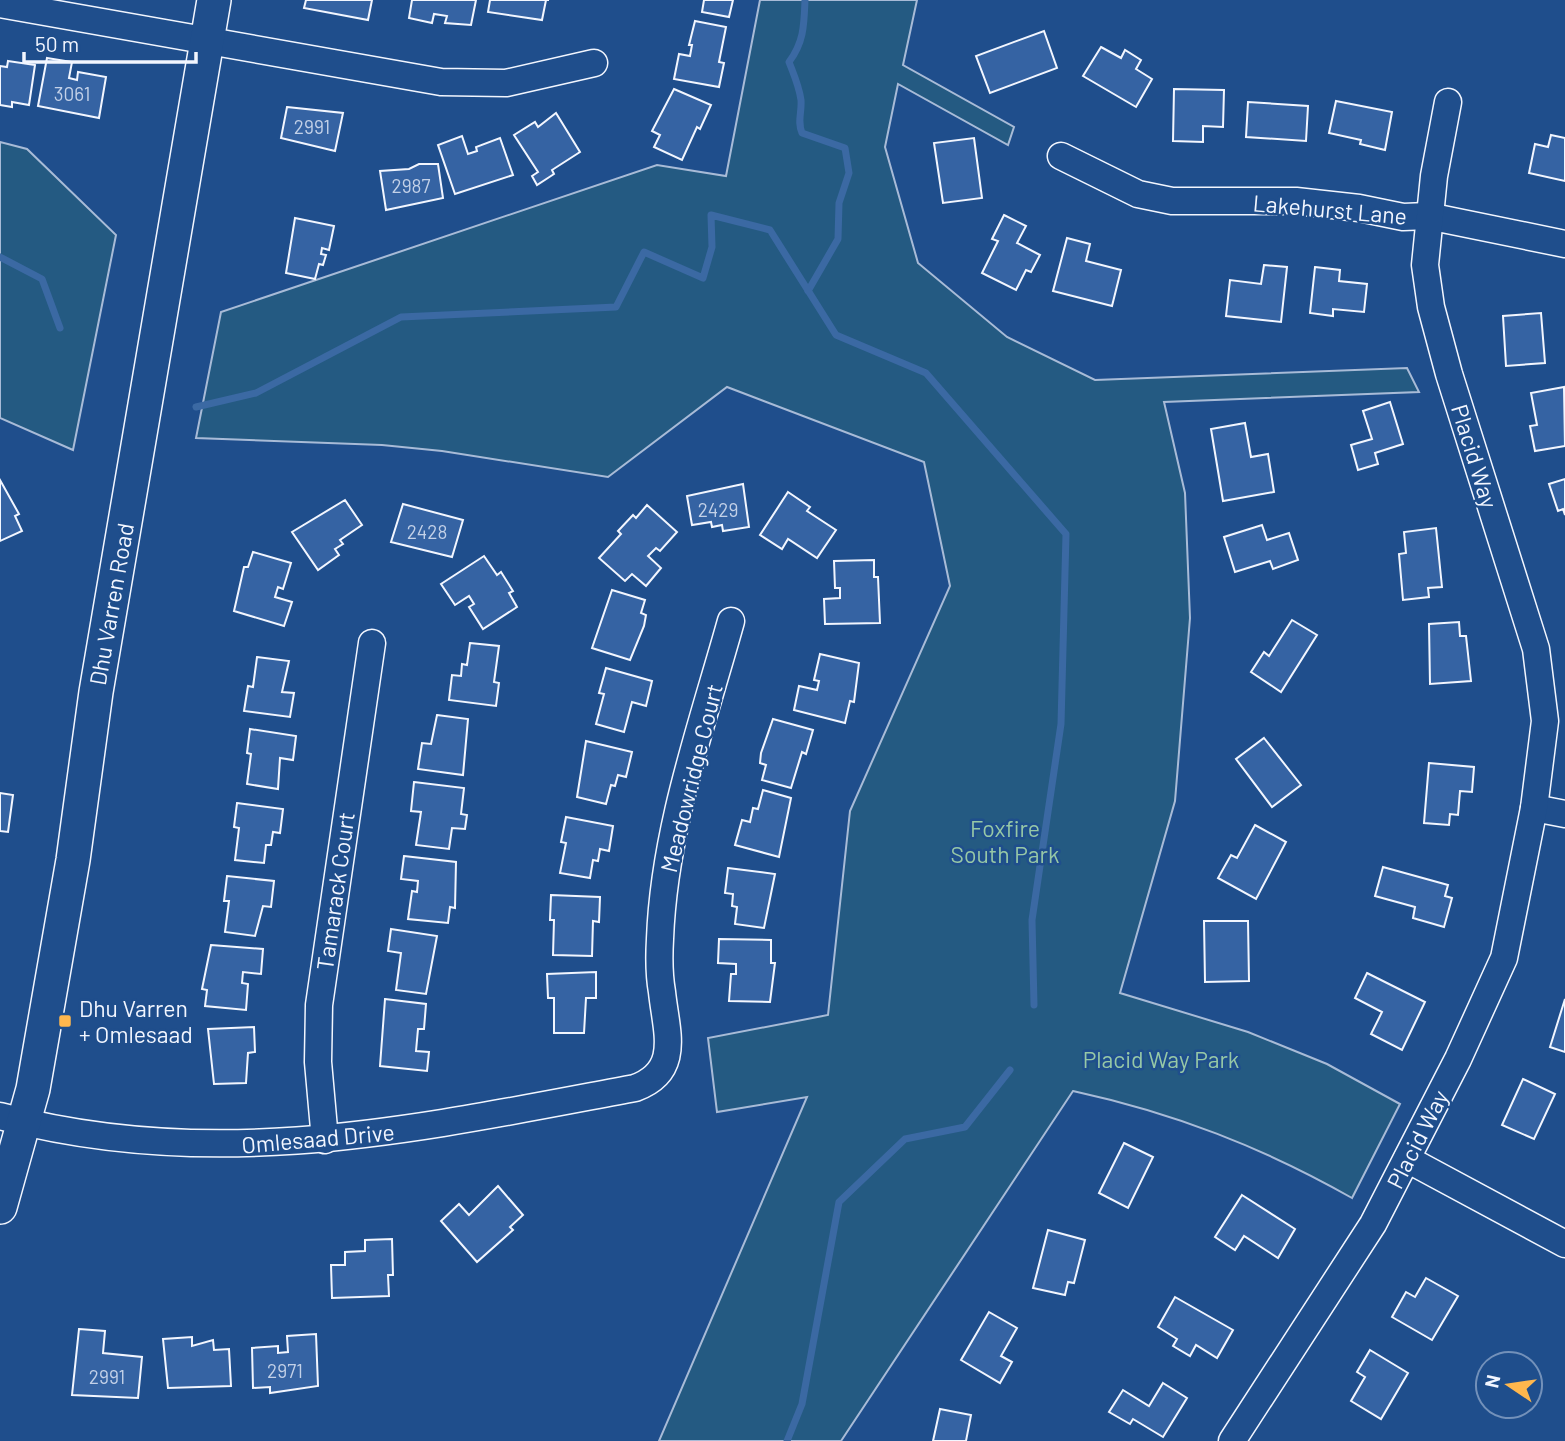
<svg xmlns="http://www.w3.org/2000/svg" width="1565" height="1441" viewBox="0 0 1565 1441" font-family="Barlow,sans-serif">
<rect width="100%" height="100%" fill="#1f4e8c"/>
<g fill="#245a82" stroke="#a8bbd7" stroke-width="2">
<path d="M 760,0 L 917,0 L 903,65 L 1014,127 L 1008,145 L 898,84 L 885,147 L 918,263 L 1007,337 L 1095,380 L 1407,368 L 1419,392 L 1164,402 L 1185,493 L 1190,618 L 1175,801 L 1120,993 L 1248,1032 L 1327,1064 L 1400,1104 L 1352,1198 C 1262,1147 1174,1113 1073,1091 L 841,1441 L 659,1441 L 807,1097 L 717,1112 L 708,1038 L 828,1015 L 850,811 L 950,586 L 924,462 L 727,387 L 608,477 L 442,451 L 382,445 L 196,438 L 221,312 L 657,165 L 726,176 Z"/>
<path d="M 0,142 L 27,149 L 116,235 L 73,450 L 0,418 Z"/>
</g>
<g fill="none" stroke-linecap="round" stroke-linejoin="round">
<g stroke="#3b69a3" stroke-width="7">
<path d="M 805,0 C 804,25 804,42 789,62 C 794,75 799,86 801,100 C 802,113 797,121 802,133 L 845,148 L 849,173 L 839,203 L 838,239 L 808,291"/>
<path d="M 0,257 L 42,279 L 60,328"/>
<path d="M 196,407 L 256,393 L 401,317 L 616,307 L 644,252 L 703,278 L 712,247 L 711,215 L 770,230 L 836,335 L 926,373 L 1066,534 L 1061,724 L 1032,920 L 1034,1005"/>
<path d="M 787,1441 L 802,1404 L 839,1202 L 905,1139 L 965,1127 L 1010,1070"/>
</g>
</g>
<g fill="#3563a3" stroke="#f2f6ff" stroke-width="2">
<path d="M 306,0 L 372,0 L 368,20 L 304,8 Z"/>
<path d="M 412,0 L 476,0 L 471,25 L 445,23 L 447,16 L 434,14 L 432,23 L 409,18 Z"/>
<path d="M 490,0 L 549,0 L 546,0 L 542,20 L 488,12 Z"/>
<path d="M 704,0 L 733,0 L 729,17 L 702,12 Z"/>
<path d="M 695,21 L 726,27 L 719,62 L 724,63 L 719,87 L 674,79 L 679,54 L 690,56 L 692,45 L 689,45 Z"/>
<path d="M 1044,31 L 1057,68 L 990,93 L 976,56 Z"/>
<path d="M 1101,47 L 1121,58 L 1125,50 L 1141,60 L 1136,69 L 1152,79 L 1136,107 L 1083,76 Z"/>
<path d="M 47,58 L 72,62 L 69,78 L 77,80 L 78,72 L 106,77 L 99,118 L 38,106 Z"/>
<path d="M 8,61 L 35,65 L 29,105 L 12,102 L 12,107 L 0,105 L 0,66 L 7,67 Z"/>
<path d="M 674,89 L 711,105 L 700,129 L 697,127 L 682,160 L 654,147 L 660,135 L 652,131 Z"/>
<path d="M 1174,89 L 1224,90 L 1223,127 L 1203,126 L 1203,142 L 1173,141 Z"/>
<path d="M 1336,101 L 1392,112 L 1385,150 L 1360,144 L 1361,140 L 1329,133 Z"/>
<path d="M 1248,102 L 1308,106 L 1306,141 L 1246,137 Z"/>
<path d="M 287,107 L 343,113 L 335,151 L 281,138 Z"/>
<path d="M 556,113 L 580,152 L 552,170 L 554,174 L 537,185 L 532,176 L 538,172 L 514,135 L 535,122 L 538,127 Z"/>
<path d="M 1551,135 L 1565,138 L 1565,181 L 1529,173 L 1535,144 L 1548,147 Z"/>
<path d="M 462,136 L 468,154 L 477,151 L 476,147 L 500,138 L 513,175 L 455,194 L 438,145 Z"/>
<path d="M 974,138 L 982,198 L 943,203 L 934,143 Z"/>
<path d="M 419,164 L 438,164 L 443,198 L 386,210 L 380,171 L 409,169 Z"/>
<path d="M 1004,215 L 1026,226 L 1017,243 L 1040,255 L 1031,272 L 1026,270 L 1016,290 L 982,273 L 998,241 L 992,239 Z"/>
<path d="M 295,218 L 334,226 L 329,250 L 322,248 L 321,254 L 326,255 L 323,265 L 319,264 L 315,279 L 286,273 Z"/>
<path d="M 1067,238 L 1090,244 L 1086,261 L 1121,270 L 1112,306 L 1053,291 Z"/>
<path d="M 1264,265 L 1287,267 L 1281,322 L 1226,316 L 1230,280 L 1261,284 Z"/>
<path d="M 1315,267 L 1340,270 L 1339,281 L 1367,284 L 1364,312 L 1333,309 L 1333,316 L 1310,313 Z"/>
<path d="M 1541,313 L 1545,363 L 1506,366 L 1503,316 Z"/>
<path d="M 1564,387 L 1565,446 L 1535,451 L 1530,426 L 1537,425 L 1531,393 Z"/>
<path d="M 1390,402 L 1403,444 L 1375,453 L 1378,464 L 1358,470 L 1351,445 L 1372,439 L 1363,411 Z"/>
<path d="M 1245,423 L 1251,457 L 1268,454 L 1274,492 L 1223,501 L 1211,429 Z"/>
<path d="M 1565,479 L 1565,515 L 1563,509 L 1558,511 L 1549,484 Z"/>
<path d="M 0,480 L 19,514 L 15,516 L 22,531 L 0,541 Z"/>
<path d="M 743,484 L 749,527 L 723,531 L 722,525 L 712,527 L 711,522 L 692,525 L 687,496 Z"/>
<path d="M 788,492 L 810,507 L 807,511 L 836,530 L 817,558 L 788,539 L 782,549 L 760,535 Z"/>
<path d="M 345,500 L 362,525 L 340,540 L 343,544 L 335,549 L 339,555 L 318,570 L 292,532 Z"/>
<path d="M 403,504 L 463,520 L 452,557 L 391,542 Z"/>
<path d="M 647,505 L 677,532 L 660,551 L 656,548 L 648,556 L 661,568 L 646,586 L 632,574 L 625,581 L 599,558 L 621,534 L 618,531 L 633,515 L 636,518 Z"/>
<path d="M 1262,525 L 1267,540 L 1289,533 L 1298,560 L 1273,569 L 1270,561 L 1235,572 L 1224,537 Z"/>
<path d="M 1436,528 L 1442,587 L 1428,588 L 1429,597 L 1403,600 L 1399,554 L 1406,553 L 1404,532 Z"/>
<path d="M 253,552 L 291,563 L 283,589 L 278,587 L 275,597 L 292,602 L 284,626 L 234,611 L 244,567 L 248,567 Z"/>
<path d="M 484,556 L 497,575 L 501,572 L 513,591 L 509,593 L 517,607 L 483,629 L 469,607 L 474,604 L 469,596 L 455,605 L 441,584 Z"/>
<path d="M 874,560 L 874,577 L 878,577 L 880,623 L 825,624 L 824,599 L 840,598 L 840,588 L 835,588 L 834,561 Z"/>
<path d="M 612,590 L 645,600 L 641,613 L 646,615 L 644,626 L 630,660 L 592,648 Z"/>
<path d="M 1292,620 L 1317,635 L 1281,692 L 1251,672 L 1264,652 L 1269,656 Z"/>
<path d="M 1459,622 L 1460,636 L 1466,636 L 1471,681 L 1430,684 L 1429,624 Z"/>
<path d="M 470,643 L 499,646 L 494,682 L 499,683 L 496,706 L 449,700 L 452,675 L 461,676 L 462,664 L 467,665 Z"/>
<path d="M 820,654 L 859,663 L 854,702 L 850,701 L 845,723 L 794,710 L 799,686 L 817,690 L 819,681 L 814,680 Z"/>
<path d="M 257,657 L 289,661 L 282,692 L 294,693 L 290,717 L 244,711 L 248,686 L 253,687 Z"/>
<path d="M 606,668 L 652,681 L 646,706 L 632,702 L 624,732 L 596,724 L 604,694 L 599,693 Z"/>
<path d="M 437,715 L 468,719 L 463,775 L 418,769 L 422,743 L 431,744 Z"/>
<path d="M 773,719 L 813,730 L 806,754 L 802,752 L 791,788 L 762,780 L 766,765 L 760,763 L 761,753 Z"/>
<path d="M 250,729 L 296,736 L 293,760 L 280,758 L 278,789 L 247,784 L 251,754 L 247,753 Z"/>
<path d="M 1264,738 L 1301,785 L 1272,807 L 1236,759 Z"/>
<path d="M 586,741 L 632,752 L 626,777 L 618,775 L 615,786 L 611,785 L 606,804 L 577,797 Z"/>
<path d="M 1429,763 L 1474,767 L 1472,792 L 1460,791 L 1458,815 L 1450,814 L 1449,825 L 1424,823 Z"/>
<path d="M 414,782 L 464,788 L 461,814 L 467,815 L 465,829 L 452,828 L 449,849 L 416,845 L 421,812 L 411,811 Z"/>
<path d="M 763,790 L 791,798 L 779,857 L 735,845 L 742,820 L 750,822 L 753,808 L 758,809 Z"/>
<path d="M 0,793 L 13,795 L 8,832 L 0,831 Z"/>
<path d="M 237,803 L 283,809 L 280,833 L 273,832 L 271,845 L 266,845 L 264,863 L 235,860 L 239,828 L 234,827 Z"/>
<path d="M 566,817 L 613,826 L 609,851 L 600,849 L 598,861 L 593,860 L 590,878 L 560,873 L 566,843 L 561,842 Z"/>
<path d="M 1255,825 L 1286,842 L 1256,899 L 1218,878 L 1231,855 L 1237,858 Z"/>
<path d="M 404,856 L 456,862 L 455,908 L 450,907 L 448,923 L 408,919 L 412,891 L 417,892 L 418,881 L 401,879 Z"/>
<path d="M 1383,867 L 1448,885 L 1445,896 L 1452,898 L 1444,927 L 1413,918 L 1415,907 L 1375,896 Z"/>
<path d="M 728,868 L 775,874 L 764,928 L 735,924 L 737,907 L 732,906 L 733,894 L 725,893 Z"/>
<path d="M 227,876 L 274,881 L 271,907 L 263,906 L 255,936 L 225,932 L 229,901 L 224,901 Z"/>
<path d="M 551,895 L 600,897 L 599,922 L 593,921 L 592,956 L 553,955 L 554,920 L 550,920 Z"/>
<path d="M 1204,921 L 1248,921 L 1249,981 L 1205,982 Z"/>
<path d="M 391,929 L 437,936 L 426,994 L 396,990 L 401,953 L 388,951 Z"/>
<path d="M 719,939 L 771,940 L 771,963 L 775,963 L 770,1002 L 729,1001 L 731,974 L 736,974 L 736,964 L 718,963 Z"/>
<path d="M 211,945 L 263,949 L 261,974 L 243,972 L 242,983 L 248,984 L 246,1010 L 205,1006 L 207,990 L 202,989 Z"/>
<path d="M 596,972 L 596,998 L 586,998 L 584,1033 L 554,1033 L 554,998 L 548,998 L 547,974 Z"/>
<path d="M 1367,973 L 1425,1002 L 1402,1050 L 1371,1034 L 1382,1012 L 1355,998 Z"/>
<path d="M 385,999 L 426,1004 L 424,1029 L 418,1029 L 416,1051 L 429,1052 L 427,1071 L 380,1066 Z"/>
<path d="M 1565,999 L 1565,1052 L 1550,1047 Z"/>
<path d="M 254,1027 L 255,1052 L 248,1053 L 246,1083 L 214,1084 L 208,1029 Z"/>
<path d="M 1523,1079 L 1555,1094 L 1534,1139 L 1502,1125 Z"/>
<path d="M 1124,1143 L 1153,1157 L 1128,1208 L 1099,1193 Z"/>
<path d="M 498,1186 L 523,1215 L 510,1227 L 513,1230 L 477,1262 L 441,1221 L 459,1204 L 469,1215 Z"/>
<path d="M 1242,1195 L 1295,1229 L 1278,1258 L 1244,1236 L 1235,1250 L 1215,1237 Z"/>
<path d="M 1048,1230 L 1085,1240 L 1074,1283 L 1068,1282 L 1065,1295 L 1033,1288 Z"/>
<path d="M 392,1239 L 393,1275 L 388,1275 L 389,1296 L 332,1298 L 331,1265 L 345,1265 L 345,1252 L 365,1251 L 365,1240 Z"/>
<path d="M 1426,1278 L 1458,1296 L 1432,1340 L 1392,1317 L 1406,1292 L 1415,1297 Z"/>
<path d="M 1175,1297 L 1233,1330 L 1217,1358 L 1196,1345 L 1190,1356 L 1173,1346 L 1177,1339 L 1158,1327 Z"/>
<path d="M 989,1312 L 1017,1328 L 1001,1356 L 1012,1362 L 1000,1383 L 961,1360 Z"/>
<path d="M 79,1329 L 105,1331 L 103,1353 L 142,1357 L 138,1398 L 72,1395 Z"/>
<path d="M 316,1334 L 318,1386 L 270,1393 L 270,1387 L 253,1388 L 252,1348 L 278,1346 L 278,1353 L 288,1352 L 287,1336 Z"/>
<path d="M 192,1337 L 192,1346 L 213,1340 L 214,1350 L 229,1349 L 231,1386 L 168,1388 L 163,1339 Z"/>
<path d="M 1370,1350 L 1408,1373 L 1381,1419 L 1351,1401 L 1365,1377 L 1357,1372 Z"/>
<path d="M 1163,1383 L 1187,1398 L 1163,1437 L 1133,1419 L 1130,1424 L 1109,1412 L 1123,1390 L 1149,1406 Z"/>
<path d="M 940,1409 L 971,1415 L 966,1441 L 933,1441 Z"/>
</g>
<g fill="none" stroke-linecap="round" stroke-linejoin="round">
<defs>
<g id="minor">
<path d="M 0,4 L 441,82 L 506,83 L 594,63"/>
<path d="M 1061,156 L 1138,194 L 1172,201 L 1296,201 L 1359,208 L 1403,217 L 1428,216 L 1565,244"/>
<path d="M 1534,808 L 1565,814"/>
<path d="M 0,1116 C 217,1174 421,1128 635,1088 C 682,1071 666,1031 662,992 C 659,975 659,956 660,939 C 664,830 702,725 731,621"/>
<path d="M 325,1140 L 318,1062 L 319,1005 L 372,643"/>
<path d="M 1407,1159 L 1565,1244"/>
<path d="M 1232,1441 L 1373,1224 L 1458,1059 L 1504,958 L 1534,808 L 1545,721 L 1536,649 L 1449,374 L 1431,307 L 1425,265 L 1434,176 L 1448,102"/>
</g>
<path id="major" d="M 0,1207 L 33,1089 L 73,860 L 96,692 L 214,0"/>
</defs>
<use href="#minor" stroke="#f2f6ff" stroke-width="29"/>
<use href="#major" stroke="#f2f6ff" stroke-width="36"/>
<use href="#minor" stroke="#1f4e8c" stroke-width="26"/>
<use href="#major" stroke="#1f4e8c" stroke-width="33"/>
</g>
<rect fill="#ffb74d" stroke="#1f4e8c" stroke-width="2.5" x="58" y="1014" width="14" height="14" rx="3.5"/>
<g text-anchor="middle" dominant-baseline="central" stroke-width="5" stroke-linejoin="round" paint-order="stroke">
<g font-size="19" fill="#c3d1e8">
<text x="72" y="93">3061</text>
<text x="312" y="126">2991</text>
<text x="411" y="185">2987</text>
<text x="718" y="509">2429</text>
<text x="427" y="531">2428</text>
<text x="285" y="1370">2971</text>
<text x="107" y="1376">2991</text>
</g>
<g font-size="23" fill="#f2f6ff" stroke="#1f4e8c">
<text transform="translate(1330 209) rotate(5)">Lakehurst Lane</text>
<text transform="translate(1475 456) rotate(73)">Placid Way</text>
<text transform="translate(111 604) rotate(-80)">Dhu Varren Road</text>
<text transform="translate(691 778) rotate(-76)">Meadowridge Court</text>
<text transform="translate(335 891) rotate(-82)">Tamarack Court</text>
<text transform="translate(318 1138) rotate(-5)">Omlesaad Drive</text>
<text transform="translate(1417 1139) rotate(-63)">Placid Way</text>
</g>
<g font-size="23" fill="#97c8a6" stroke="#1f4e8c">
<text x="1005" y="828">Foxfire<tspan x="1005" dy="26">South Park</tspan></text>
<text x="1161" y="1059">Placid Way Park</text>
</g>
<g font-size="23" fill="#f2f6ff" stroke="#1f4e8c" text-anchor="start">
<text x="79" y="1008">Dhu Varren<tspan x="79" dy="26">+ Omlesaad</tspan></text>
</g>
</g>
<g transform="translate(1509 1385) rotate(283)"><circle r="33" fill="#1f4e8c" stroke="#7391ba" stroke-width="2"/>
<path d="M0-5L12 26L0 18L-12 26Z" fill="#ffb74d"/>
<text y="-10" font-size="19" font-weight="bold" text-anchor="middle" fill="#f2f6ff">N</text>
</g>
<path d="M24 52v10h172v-10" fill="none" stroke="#f2f6ff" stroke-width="3.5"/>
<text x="35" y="52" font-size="21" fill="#f2f6ff" stroke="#1f4e8c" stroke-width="5" paint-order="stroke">50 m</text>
</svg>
